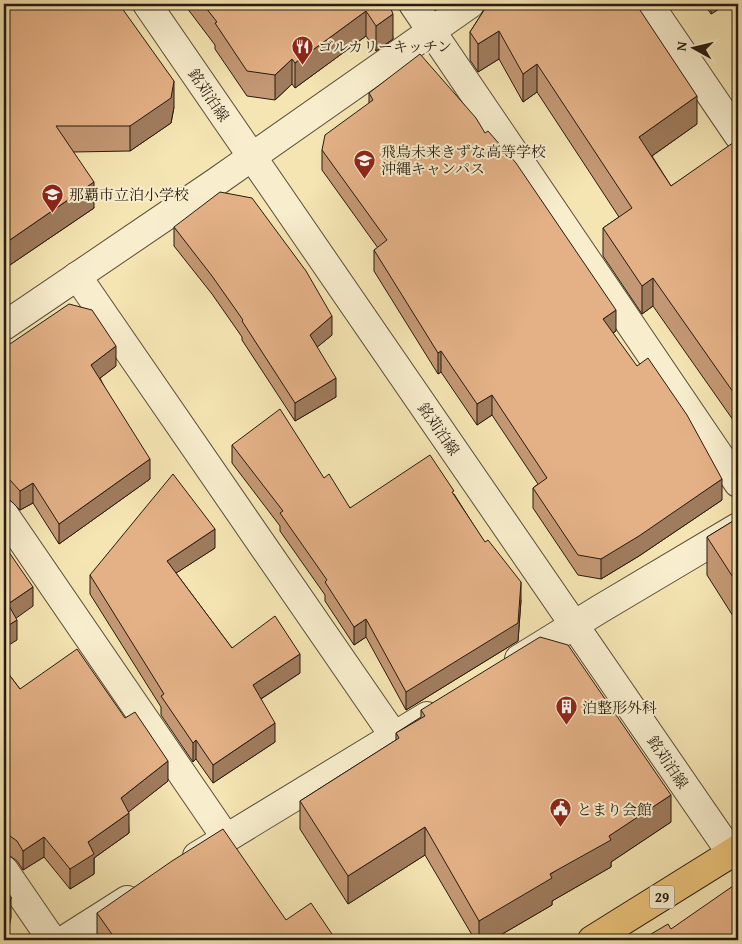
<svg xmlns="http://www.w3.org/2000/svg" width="742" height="944" viewBox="0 0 742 944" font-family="'Gentium Book Plus','Noto Serif JP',serif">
<rect width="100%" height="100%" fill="#f5e5b3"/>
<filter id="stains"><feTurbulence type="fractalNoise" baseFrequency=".004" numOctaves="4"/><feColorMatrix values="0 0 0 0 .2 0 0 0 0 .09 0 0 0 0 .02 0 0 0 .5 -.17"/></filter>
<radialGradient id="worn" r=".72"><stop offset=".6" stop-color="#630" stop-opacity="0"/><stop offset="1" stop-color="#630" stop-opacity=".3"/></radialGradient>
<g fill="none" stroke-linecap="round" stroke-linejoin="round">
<defs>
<g id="minor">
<path d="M 413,4 L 738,483"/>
<path d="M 649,4 L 738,135"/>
<path d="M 77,276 L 394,736"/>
<path d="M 4,514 L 226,838"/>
<path d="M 519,659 L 600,609 L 738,527"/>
<path d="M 197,856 L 427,716"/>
<path d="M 4,870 L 52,940"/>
<path d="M 64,940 L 127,900"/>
</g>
<g id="tertiary">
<path d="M 147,4 L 731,853"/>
<path d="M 4,326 L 216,182 L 470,4"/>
</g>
<path id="primary" d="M 592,940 L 738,849"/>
</defs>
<use href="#minor" stroke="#5a4e38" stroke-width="30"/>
<use href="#tertiary" stroke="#5a4e38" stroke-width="30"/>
<use href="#primary" stroke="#271b0f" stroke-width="30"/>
<use href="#minor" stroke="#f8eece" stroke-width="28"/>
<use href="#tertiary" stroke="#f8eece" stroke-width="28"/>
<use href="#primary" stroke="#eac27a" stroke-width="28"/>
</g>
<g fill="#c49874" stroke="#271b0f">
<path d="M 4,4 L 174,107 L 171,123 L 130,151 L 73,152 L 94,208 L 4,269 Z"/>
<path d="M 184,4 L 389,4 L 393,39 L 376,51 L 366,36 L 295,88 L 292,84 L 275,100 L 247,96 L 215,49 L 215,45 Z"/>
<path d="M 488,4 L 697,124 L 652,156 L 671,186 L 738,142 L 738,427 L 653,306 L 642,314 L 603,256 L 603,228 L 619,217 L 537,92 L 523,102 L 499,59 L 478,72 L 470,60 L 470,32 Z"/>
<path d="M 704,4 L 727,4 L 711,14 Z"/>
<path d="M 369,93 L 485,133 L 616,331 L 613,333 L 722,500 L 639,556 L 601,579 L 578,575 L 533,508 L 533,488 L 538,484 L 492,415 L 477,425 L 441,372 L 438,374 L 374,271 L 374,250 L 378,248 L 322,170 L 322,150 L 369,104 Z"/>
<path d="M 174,227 L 332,335 L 317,347 L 336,397 L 295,421 L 242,340 L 242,337 L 212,294 L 174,246 Z"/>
<path d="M 4,348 L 116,366 L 100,378 L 150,479 L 59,544 L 33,503 L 20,510 L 10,500 L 4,499 Z"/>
<path d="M 232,445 L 324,478 L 350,508 L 454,494 L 521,600 L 518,641 L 406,710 L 366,637 L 354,645 L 325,601 L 325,595 L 280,531 L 280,526 L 232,463 Z"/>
<path d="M 738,518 L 738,624 L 707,575 L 707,537 Z"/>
<path d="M 215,548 L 176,573 L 232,648 L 300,673 L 261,699 L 275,742 L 213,783 L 196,759 L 193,762 L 161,715 L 161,707 L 90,594 L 90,575 Z"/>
<path d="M 4,668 L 20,689 L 168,781 L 128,812 L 129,833 L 94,858 L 94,874 L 70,889 L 44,857 L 23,870 L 17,861 L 10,856 L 4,855 Z"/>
<path d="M 421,710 L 671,822 L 611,862 L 611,867 L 552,901 L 552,905 L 492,940 L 475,940 L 425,855 L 348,904 L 300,829 L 300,801 L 396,740 L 396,733 L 421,717 Z"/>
<path d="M 97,913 L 286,920 L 336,940 L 97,940 Z"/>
</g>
<g fill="#a07c5e" stroke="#271b0f">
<path d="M 711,4 L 727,4 L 711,14 Z"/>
<path d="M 366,11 L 366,36 L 295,88 L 295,63 Z"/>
<path d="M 393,14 L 393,39 L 376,51 L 376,26 Z"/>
<path d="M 499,31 L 499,59 L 478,72 L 478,44 Z"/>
<path d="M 292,59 L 292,84 L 275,100 L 275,75 Z"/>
<path d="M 537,64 L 537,92 L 523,102 L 523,74 Z"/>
<path d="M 174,81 L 174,107 L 171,123 L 130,151 L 130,126 Z"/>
<path d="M 697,96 L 697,124 L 639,165 L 639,137 Z"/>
<path d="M 94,182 L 94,208 L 4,269 L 4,244 Z"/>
<path d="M 653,278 L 653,306 L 642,314 L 642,286 Z"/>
<path d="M 616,310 L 616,331 L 603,339 L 603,319 Z"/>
<path d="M 332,316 L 332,335 L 310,353 L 310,335 Z"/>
<path d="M 116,346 L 116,366 L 91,385 L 91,365 Z"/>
<path d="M 441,351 L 441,372 L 438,374 L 438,353 Z"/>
<path d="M 336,378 L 336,397 L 295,421 L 295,403 Z"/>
<path d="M 492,395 L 492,415 L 477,425 L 477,404 Z"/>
<path d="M 150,459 L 150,479 L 59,544 L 59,524 Z"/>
<path d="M 722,479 L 722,500 L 639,556 L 601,579 L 601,559 Z"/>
<path d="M 33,483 L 33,503 L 20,510 L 20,491 Z"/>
<path d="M 215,529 L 215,548 L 167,579 L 167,561 Z"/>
<path d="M 521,582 L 521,600 L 518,641 L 406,710 L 406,692 Z"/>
<path d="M 33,587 L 33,606 L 8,624 L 8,604 Z"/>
<path d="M 366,619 L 366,637 L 354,645 L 354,627 Z"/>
<path d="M 17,620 L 17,640 L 4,648 L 4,628 Z"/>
<path d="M 300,654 L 300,673 L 253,704 L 253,685 Z"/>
<path d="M 275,723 L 275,742 L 213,783 L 213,765 Z"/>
<path d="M 196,740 L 196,759 L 193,762 L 193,743 Z"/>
<path d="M 168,761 L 168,781 L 121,818 L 121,798 Z"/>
<path d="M 671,795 L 671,822 L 611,862 L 611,867 L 552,901 L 552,905 L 492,940 L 479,940 L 479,921 Z"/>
<path d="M 129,813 L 129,833 L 94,858 L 94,874 L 70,889 L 70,869 L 88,842 Z"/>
<path d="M 425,827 L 425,855 L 348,904 L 348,876 Z"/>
<path d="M 44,837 L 44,857 L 23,870 L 23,851 Z"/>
<path d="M 11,897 L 11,917 L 7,940 L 4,940 Z"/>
</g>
<g fill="#e4b187" stroke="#271b0f">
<path d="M 4,4 L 119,4 L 174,81 L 171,98 L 130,126 L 56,126 L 94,182 L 4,244 Z"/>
<path d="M 203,4 L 389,4 L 393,14 L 376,26 L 366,11 L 295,63 L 292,59 L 275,75 L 247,71 L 215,23 L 217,22 Z"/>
<path d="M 488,4 L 636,4 L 697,96 L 639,137 L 671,186 L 737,140 L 738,142 L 738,399 L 653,278 L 642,286 L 603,228 L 632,208 L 537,64 L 523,74 L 499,31 L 478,44 L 470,32 Z"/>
<path d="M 420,54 L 476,118 L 485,133 L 488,131 L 516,163 L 616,310 L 603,319 L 637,366 L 648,358 L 687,415 L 722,479 L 639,536 L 601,559 L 578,555 L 533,488 L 547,478 L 492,395 L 477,404 L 441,351 L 438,353 L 374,250 L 387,240 L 322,150 L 325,135 L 373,100 L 369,93 Z"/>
<path d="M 220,192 L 252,198 L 306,271 L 332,316 L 310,335 L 336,378 L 295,403 L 242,321 L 243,320 L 212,276 L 174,227 Z"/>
<path d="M 69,304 L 92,310 L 116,346 L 91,365 L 150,459 L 59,524 L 33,483 L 20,491 L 10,480 L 4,479 L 4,348 Z"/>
<path d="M 280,409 L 324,478 L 329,474 L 350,508 L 430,455 L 454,491 L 452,492 L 485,542 L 488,540 L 521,582 L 518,623 L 406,692 L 366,619 L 354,627 L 325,582 L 327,580 L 280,513 L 283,511 L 232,445 Z"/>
<path d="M 173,474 L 215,529 L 167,561 L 232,648 L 275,616 L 300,654 L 253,685 L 275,723 L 213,765 L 196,740 L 193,743 L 161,696 L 164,694 L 90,575 Z"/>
<path d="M 738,518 L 738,585 L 707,537 Z"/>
<path d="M 4,545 L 33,587 L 8,604 L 17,620 L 4,628 Z"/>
<path d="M 540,637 L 568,645 L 671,795 L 609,836 L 611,840 L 550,874 L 552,878 L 479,921 L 425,827 L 348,876 L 300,801 L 399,738 L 396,733 L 425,716 L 421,710 Z"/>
<path d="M 77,649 L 125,718 L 135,712 L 168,761 L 121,798 L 129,813 L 88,842 L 94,854 L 70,869 L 44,837 L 23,851 L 17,841 L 10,836 L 4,835 L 4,668 L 20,689 Z"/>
<path d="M 223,829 L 286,920 L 311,903 L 336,940 L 116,940 L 97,913 L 172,861 Z"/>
<path d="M 4,886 L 11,897 L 4,940 Z"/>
<path d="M 733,886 L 738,894 L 738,940 L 641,940 L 668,924 L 671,929 Z"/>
</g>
<defs>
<symbol id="restaurant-pin" viewBox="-11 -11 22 30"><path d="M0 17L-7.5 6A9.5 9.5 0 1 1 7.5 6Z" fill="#8f2418" stroke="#f8eece"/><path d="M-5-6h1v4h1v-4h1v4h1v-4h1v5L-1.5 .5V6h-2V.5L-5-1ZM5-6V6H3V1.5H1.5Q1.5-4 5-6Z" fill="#fff"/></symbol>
<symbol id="school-pin" viewBox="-11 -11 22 30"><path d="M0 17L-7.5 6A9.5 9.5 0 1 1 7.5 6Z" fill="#8f2418" stroke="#f8eece"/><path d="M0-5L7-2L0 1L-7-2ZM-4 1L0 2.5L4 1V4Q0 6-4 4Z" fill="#fff"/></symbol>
<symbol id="building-pin" viewBox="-11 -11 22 30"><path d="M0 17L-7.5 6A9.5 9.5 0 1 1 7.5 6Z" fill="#8f2418" stroke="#f8eece"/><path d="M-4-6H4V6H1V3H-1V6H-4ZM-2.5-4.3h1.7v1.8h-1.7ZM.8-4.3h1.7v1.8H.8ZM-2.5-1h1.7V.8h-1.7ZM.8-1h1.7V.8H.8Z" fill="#fff"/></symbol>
<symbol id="civic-pin" viewBox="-11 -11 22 30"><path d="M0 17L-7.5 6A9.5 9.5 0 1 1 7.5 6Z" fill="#8f2418" stroke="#f8eece"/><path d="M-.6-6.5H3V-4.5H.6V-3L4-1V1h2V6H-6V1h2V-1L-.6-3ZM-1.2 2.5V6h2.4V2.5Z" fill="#fff"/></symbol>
</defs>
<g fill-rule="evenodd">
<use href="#restaurant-pin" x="290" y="34" width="25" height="34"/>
<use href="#school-pin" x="352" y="148" width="25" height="34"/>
<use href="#school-pin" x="40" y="182" width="25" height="34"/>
<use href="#building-pin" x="554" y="694" width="25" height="34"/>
<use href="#civic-pin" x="548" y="796" width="25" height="34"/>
</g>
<g text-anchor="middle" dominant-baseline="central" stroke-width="4" stroke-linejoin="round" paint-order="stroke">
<rect fill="#f8eece" stroke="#665a48" stroke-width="1" x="649.5" y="885.5" width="25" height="23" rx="4"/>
<g font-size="14" font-weight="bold" fill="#271b0f">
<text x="662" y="897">29</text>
</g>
<g font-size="15" fill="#271b0f" stroke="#f8eece" text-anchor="start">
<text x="318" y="46">ゴルカリーキッチン</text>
<text x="381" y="151">飛鳥未来きずな高等学校<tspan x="381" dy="17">沖縄キャンパス</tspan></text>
<text x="69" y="194">那覇市立泊小学校</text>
<text x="582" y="707">泊整形外科</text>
<text x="577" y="809">とまり会館</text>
</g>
<g font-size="15" fill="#271b0f" stroke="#f8eece">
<text transform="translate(209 95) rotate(56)">銘苅泊線</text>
<text transform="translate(439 429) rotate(55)">銘苅泊線</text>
<text transform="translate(668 762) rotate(56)">銘苅泊線</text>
</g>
</g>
<rect width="742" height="944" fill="none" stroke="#f5e5b3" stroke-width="20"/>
<rect x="5" y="5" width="732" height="934" fill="none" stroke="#271b0f" stroke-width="2.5"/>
<rect x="10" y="10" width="722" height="924" fill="none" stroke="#271b0f"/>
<g transform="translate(694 48) rotate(278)" stroke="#f8eece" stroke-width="4" paint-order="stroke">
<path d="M0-4L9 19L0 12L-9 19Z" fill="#271b0f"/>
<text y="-8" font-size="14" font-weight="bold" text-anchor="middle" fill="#271b0f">N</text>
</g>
<rect width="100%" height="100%" filter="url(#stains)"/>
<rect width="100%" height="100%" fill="url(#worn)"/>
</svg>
